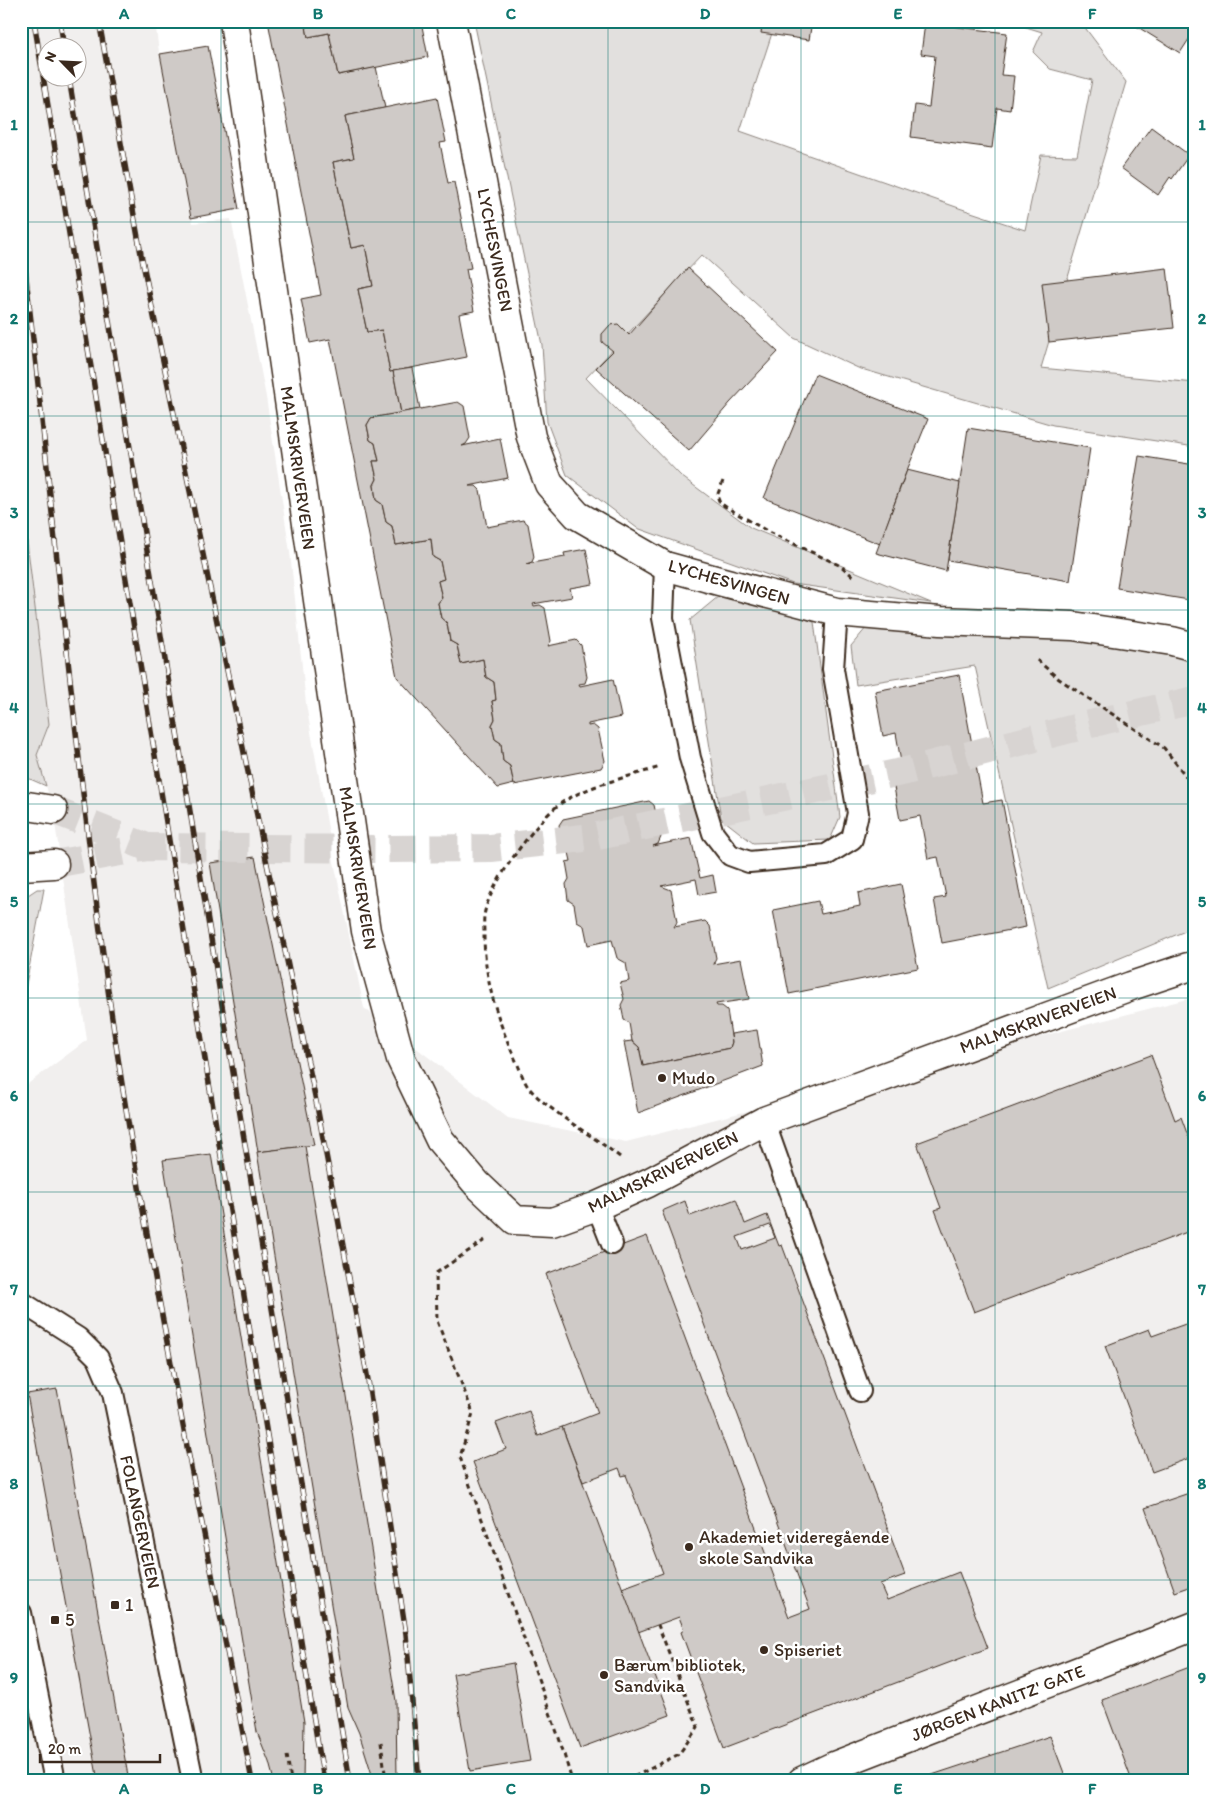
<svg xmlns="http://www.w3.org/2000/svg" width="1216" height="1802" viewBox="0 0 1216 1802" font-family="Itim,sans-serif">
<rect width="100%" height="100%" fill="#fff"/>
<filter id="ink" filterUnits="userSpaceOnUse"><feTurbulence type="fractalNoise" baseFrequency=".02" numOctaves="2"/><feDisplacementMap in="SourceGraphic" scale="10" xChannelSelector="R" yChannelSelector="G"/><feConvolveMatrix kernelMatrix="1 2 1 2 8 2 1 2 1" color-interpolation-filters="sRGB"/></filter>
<g filter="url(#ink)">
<path fill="#f1efee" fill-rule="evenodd" d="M 21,21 L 155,21 L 159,52 L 193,223 L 231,219 L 266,397 L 290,552 L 306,704 L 334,862 L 364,1008 L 508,1118 L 626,1142 L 1195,997 L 1195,1781 L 21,1781 L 21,1089 L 87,1040 L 53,810 L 37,755 L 49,724 L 21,491 ZM 48,48 L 78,48 L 78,78 L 48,78 Z"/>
<g fill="#e2e0de" stroke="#8e857e">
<path d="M 474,21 L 776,21 L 740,131 L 959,208 L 1025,230 L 1041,155 L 1077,156 L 1092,80 L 1050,69 L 1033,52 L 1042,32 L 1007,21 L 1080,21 L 1126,82 L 1041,368 L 1195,383 L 1192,424 L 1195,424 L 1195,447 L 1053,425 L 858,368 L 794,338 L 702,255 L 586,378 L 681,476 L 751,528 L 931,603 L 793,584 L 637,528 L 567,475 L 547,422 L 542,345 Z"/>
<path d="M 21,491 L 49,724 L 37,755 L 46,786 L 21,775 Z"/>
<path d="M 725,591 L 814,622 L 840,817 L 830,840 L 753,843 L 721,818 L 690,620 Z"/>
<path d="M 867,627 L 1077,637 L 1195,656 L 1195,927 L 1048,988 L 975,666 L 856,685 L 851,646 Z"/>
<path d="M 37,889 L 44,889 L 21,1011 L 21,900 L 25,897 Z"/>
</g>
<g fill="#cfcac7" stroke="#3b2a1e" fill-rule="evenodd">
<path d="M 157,21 L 182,21 L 158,26 Z"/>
<path d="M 268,21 L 305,21 L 308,37 L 329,33 L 338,75 L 376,67 L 385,108 L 345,116 L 354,158 L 333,162 L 351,248 L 365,245 L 373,286 L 358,289 L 367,332 L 382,330 L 390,372 L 393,371 L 401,413 L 371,418 L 367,425 L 370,440 L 375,443 L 379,461 L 373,461 L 377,479 L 374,485 L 376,500 L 382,504 L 386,522 L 392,526 L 396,545 L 431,539 L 433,557 L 440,561 L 444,579 L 438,581 L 442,598 L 438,603 L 441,618 L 447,623 L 450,641 L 457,645 L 461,664 L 483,659 L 486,677 L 494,682 L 496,700 L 492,701 L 495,719 L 492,725 L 495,739 L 501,743 L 503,761 L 510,766 L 514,784 L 498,788 L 397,677 L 330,339 L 310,343 L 301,299 L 321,295 Z"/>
<path d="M 305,21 L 421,21 L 428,57 L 338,75 L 329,33 L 308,37 Z"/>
<path d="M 763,21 L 812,21 L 809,40 L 761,33 Z"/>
<path d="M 1128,21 L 1195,21 L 1195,34 L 1193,33 L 1180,53 Z"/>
<path d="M 925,23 L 1007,33 L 1001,75 L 1014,76 L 1010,110 L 997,108 L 992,148 L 911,137 L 915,105 L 929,107 L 935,56 L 921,54 Z"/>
<path d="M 208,46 L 239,209 L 191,218 L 160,54 Z"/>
<path d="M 437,97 L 446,142 L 440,143 L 448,183 L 454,182 L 471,268 L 466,269 L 474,311 L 459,314 L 467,357 L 390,372 L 382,330 L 367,332 L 358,289 L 373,286 L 365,245 L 351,248 L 333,162 L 354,158 L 345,116 Z"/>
<path d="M 1151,127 L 1189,155 L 1172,179 L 1170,177 L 1158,195 L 1121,168 Z"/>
<path d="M 688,268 L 778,352 L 730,403 L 689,451 L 596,368 L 613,351 L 602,342 L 602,334 L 610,325 L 618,324 L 629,335 Z"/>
<path d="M 1167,268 L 1174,328 L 1049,342 L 1042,283 Z"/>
<path d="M 412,368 L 420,409 L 401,413 L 393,371 Z"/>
<path d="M 815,374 L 928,419 L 901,485 L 880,544 L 764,498 Z"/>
<path d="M 458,402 L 464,406 L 470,438 L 466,444 L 462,446 L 500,438 L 508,478 L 469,486 L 476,486 L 480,490 L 487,527 L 523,520 L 528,524 L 534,557 L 532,562 L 526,564 L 565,557 L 564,553 L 586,549 L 593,584 L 570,588 L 572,597 L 533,604 L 534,606 L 540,605 L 545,608 L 551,641 L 548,646 L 576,640 L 581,645 L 587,677 L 585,683 L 579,684 L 580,686 L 613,679 L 621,717 L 588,724 L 588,726 L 593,725 L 598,729 L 605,761 L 601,768 L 514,785 L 510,766 L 503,761 L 501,743 L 495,739 L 492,725 L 495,719 L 492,701 L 496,700 L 494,682 L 486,677 L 483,659 L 461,664 L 457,645 L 450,641 L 447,623 L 441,618 L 438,603 L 442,598 L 438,581 L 444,579 L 440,561 L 433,557 L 431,539 L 396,545 L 392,526 L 386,522 L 382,504 L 376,500 L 374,485 L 377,479 L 373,461 L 379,461 L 375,443 L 370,440 L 367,425 L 371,418 Z"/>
<path d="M 968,428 L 1090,448 L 1070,581 L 948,560 Z"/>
<path d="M 1139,456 L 1195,465 L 1195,601 L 1117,588 Z"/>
<path d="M 907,470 L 960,483 L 946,571 L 876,553 Z"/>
<path d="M 959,675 L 983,803 L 1002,800 L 1026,927 L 942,943 L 934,899 L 946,897 L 938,857 L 928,859 L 920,816 L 900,820 L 892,776 L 903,774 L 896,733 L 883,736 L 875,691 Z"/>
<path d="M 649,801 L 654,805 L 661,837 L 658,844 L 653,846 L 691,838 L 700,878 L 713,875 L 716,892 L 699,895 L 696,879 L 661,886 L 671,890 L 677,922 L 674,927 L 705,921 L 710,926 L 716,958 L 713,964 L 741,959 L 749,999 L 716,1004 L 717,1006 L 722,1006 L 727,1010 L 732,1042 L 730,1048 L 643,1066 L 639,1047 L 632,1041 L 629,1023 L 624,1020 L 621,1005 L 624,999 L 620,983 L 629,981 L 626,963 L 617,958 L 612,940 L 588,945 L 584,926 L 577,922 L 574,904 L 568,900 L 566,884 L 569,879 L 566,862 L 571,861 L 567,844 L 562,841 L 559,825 L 563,819 Z"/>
<path d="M 255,857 L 314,1145 L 258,1152 L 210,863 Z"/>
<path d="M 901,884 L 918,968 L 789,994 L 773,910 L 818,901 L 821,914 L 860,906 L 858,893 Z"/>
<path d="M 757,1030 L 763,1066 L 638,1113 L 624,1042 L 632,1041 L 639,1047 L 643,1066 L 730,1048 L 732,1042 L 731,1034 Z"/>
<path d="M 1151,1055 L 1175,1120 L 1181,1117 L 1195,1155 L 1195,1229 L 974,1312 L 935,1210 L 941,1208 L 917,1143 Z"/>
<path d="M 305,1146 L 396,1701 L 397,1781 L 374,1781 L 359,1733 L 348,1708 L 257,1152 Z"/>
<path d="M 211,1154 L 304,1722 L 303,1781 L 274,1781 L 269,1762 L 257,1732 L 163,1160 Z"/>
<path d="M 736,1199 L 745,1224 L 767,1215 L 779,1246 L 782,1245 L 905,1575 L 880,1584 L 887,1600 L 959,1572 L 988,1648 L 724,1748 L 681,1632 L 684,1630 L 679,1617 L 638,1632 L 622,1588 L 663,1573 L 626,1475 L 622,1476 L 619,1468 L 583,1482 L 562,1427 L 598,1413 L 546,1274 L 647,1236 L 789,1617 L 810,1609 L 662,1211 L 685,1201 L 690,1216 ZM 770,1225 L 775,1238 L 742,1250 L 737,1237 Z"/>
<path d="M 1195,1312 L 1195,1456 L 1152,1472 L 1105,1346 L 1149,1329 L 1152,1336 L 1191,1322 L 1188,1314 Z"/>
<path d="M 57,1389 L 129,1781 L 98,1781 L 27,1394 Z"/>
<path d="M 529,1411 L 538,1436 L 562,1427 L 670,1715 L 580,1748 L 473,1462 L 506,1449 L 496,1423 Z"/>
<path d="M 1195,1491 L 1195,1585 L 1175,1592 L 1145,1508 Z"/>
<path d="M 513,1663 L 530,1761 L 470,1771 L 453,1674 Z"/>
<path d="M 1195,1665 L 1195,1781 L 1132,1781 L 1102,1700 Z"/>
<path d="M 1050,1736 L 1067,1781 L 914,1781 L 941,1772 Z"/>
</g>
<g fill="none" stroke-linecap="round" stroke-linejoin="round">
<g stroke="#d8d4d2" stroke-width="28" stroke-dasharray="28 14" stroke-linecap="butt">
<path d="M 53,810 L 147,847"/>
<path d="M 54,864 L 147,847 L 376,849 L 491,848 L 593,837 L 906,771 L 1110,719 L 1195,700"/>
</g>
<defs>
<g id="lane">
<path d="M 665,566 L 663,618 L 690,758 L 713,833 L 730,855 L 749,862 L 826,855 L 852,839 L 858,813 L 833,669 L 837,612"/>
<path d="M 764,1121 L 860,1391"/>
<path d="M 597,1206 L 612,1244"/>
<path d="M 23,1303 L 78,1338 L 98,1358 L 113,1393 L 193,1781"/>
<path d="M 21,1613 L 55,1781"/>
</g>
<g id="street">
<path d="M 234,21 L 366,931 L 401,1059 L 440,1140 L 477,1184 L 515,1220 L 552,1222 L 597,1206 L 648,1183 L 764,1121 L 1131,986 L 1188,967 L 1195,966"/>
<path d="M 451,21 L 531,437 L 549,484 L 577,515 L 665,566 L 719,581 L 837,612 L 940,621 L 1073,626 L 1172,641 L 1195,647"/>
<path d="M 802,1781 L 834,1766 L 1195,1626"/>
</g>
<g id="primary">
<path d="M 21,805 L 53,810"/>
<path d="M 21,866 L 54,864"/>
</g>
</defs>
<use href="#lane" stroke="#3b2a1e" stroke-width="24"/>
<use href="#street" stroke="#3b2a1e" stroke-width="31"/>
<use href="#primary" stroke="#3b2a1e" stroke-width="31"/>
<g stroke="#3b2a1e" stroke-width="3" stroke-dasharray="5 4" stroke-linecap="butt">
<path d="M 723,481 L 717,496 L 720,503 L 726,507 L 767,531 L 841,566 L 855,578"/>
<path d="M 1037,660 L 1059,679 L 1164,748 L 1195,788"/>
<path d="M 620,1157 C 603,1144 585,1132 567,1120 C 554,1110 540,1101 529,1088 C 524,1082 521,1072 518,1065 C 498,1023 484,980 484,934 C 484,926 483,918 485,911 C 491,883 537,820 560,804 C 587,785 629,777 660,767"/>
<path d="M 485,1240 L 436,1273 L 437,1321 L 473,1413 L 460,1457 L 560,1741 L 572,1781"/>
<path d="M 381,1742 L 386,1781"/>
<path d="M 287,1755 L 291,1781"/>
<path d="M 626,1781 L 679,1754 L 698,1727 L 658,1625"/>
</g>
<use href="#lane" stroke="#fff" stroke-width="20"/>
<use href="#street" stroke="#fff" stroke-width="28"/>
<use href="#primary" stroke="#fff" stroke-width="28"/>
<defs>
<g id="rail">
<path d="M 34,21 L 324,1781"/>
<path d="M 60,21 L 64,48"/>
<path d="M 99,21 L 141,254 L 317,1106 L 368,1380 L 406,1634 L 419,1781"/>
<path d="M 69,78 L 350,1781"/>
<path d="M 21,234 C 50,479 72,724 105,968 C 142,1241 201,1510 252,1781"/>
</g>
</defs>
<use href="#rail" stroke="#3b2a1e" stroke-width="5.5"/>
<use href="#rail" stroke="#fff" stroke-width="4" stroke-dasharray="11" stroke-linecap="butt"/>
</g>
</g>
<path fill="none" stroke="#0f766e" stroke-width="1" stroke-opacity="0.55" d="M 221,21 L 221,1781M 414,21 L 414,1781M 608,21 L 608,1781M 801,21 L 801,1781M 995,21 L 995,1781M 21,222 L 1195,222M 21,416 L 1195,416M 21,610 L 1195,610M 21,804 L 1195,804M 21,998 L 1195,998M 21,1192 L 1195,1192M 21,1386 L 1195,1386M 21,1580 L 1195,1580"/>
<g fill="#3b2a1e" stroke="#fff" stroke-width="2">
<circle cx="662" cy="1078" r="5"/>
<circle cx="689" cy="1547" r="5"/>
<rect x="110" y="1600" width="10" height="10" rx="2.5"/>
<rect x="50" y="1615" width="10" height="10" rx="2.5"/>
<circle cx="764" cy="1650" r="5"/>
<circle cx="604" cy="1675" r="5"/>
</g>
<g text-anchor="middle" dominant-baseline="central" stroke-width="5" stroke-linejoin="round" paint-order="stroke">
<g font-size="18" fill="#3b2a1e" stroke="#fff">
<text transform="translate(495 250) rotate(79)">LYCHESVINGEN</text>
<text transform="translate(298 468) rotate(82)">MALMSKRIVERVEIEN</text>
<text transform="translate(729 582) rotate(16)">LYCHESVINGEN</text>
<text transform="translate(358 868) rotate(81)">MALMSKRIVERVEIEN</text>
<text transform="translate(1038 1020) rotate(-20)">MALMSKRIVERVEIEN</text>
<text transform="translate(663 1172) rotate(-26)">MALMSKRIVERVEIEN</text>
<text transform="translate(140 1522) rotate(78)">FOLANGERVEIEN</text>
<text transform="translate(998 1703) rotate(-21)">JØRGEN KANITZ' GATE</text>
</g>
<g font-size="18" fill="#3b2a1e" stroke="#fff" text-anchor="start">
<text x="672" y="1078">Mudo</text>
<text x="699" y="1537">Akademiet videregående<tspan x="699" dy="21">skole Sandvika</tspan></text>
<text x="125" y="1605">1</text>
<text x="65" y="1620">5</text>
<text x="774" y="1650">Spiseriet</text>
<text x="614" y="1665">Bærum bibliotek,<tspan x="614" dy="21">Sandvika</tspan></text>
</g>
</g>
<rect width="1216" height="1802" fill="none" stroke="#fff" stroke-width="55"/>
<g transform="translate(62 62) rotate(294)"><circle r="24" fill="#ffffff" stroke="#b1aaa5"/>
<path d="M0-4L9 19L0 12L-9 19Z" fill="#3b2a1e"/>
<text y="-8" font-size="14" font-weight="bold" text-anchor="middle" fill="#3b2a1e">N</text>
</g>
<path d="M40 1754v8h120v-8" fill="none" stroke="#3b2a1e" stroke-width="2.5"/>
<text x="48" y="1754" font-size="15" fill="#3b2a1e" stroke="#ffffff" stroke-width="4" paint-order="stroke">20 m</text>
<rect x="28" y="28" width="1160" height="1746" fill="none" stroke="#0f766e" stroke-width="2"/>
<g font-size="16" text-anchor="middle" font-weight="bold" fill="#0f766e">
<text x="124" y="19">A</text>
<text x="318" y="19">B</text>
<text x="511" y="19">C</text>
<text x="705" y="19">D</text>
<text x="898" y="19">E</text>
<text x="1092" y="19">F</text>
<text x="14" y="130">1</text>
<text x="1202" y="130">1</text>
<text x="14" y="324">2</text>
<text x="1202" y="324">2</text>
<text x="14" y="518">3</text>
<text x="1202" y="518">3</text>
<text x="14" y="713">4</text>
<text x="1202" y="713">4</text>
<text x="14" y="907">5</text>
<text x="1202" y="907">5</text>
<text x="14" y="1101">6</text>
<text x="1202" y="1101">6</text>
<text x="14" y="1295">7</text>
<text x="1202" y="1295">7</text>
<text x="14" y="1489">8</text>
<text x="1202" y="1489">8</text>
<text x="14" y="1683">9</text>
<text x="1202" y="1683">9</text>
<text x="124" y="1794">A</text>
<text x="318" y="1794">B</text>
<text x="511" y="1794">C</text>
<text x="705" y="1794">D</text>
<text x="898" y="1794">E</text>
<text x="1092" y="1794">F</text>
</g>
</svg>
